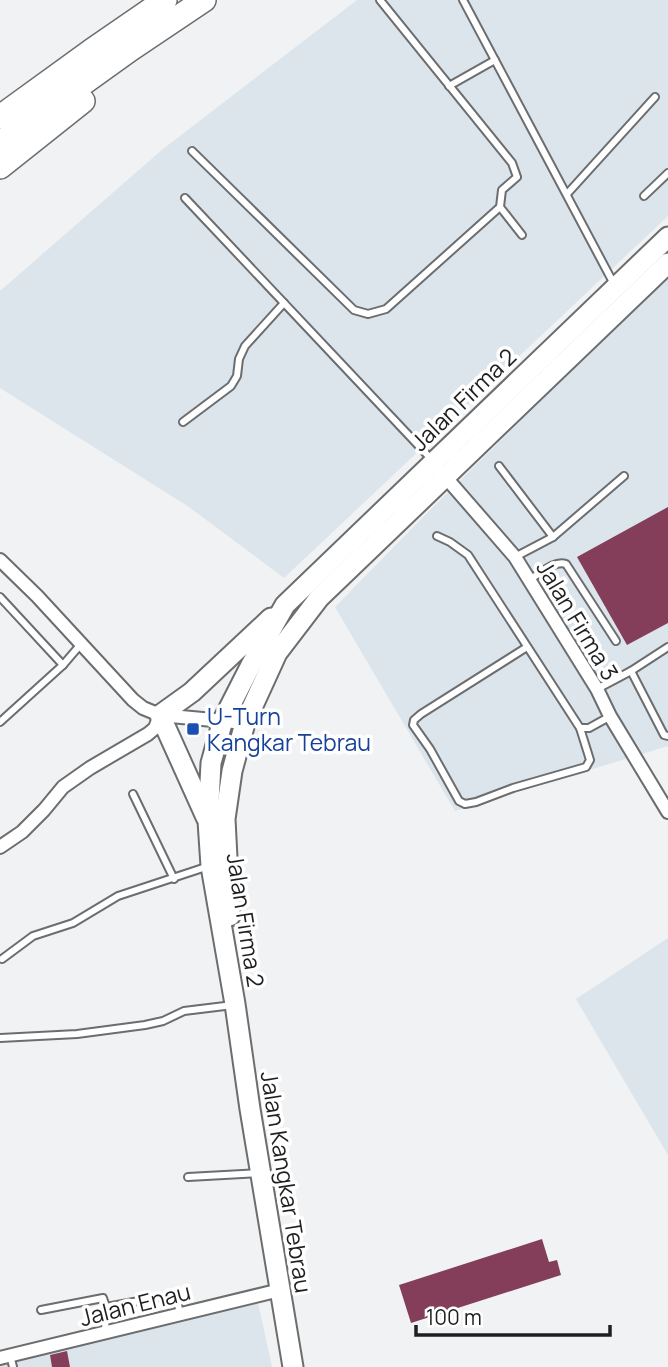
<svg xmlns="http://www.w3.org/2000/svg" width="668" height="1367" viewBox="0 0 668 1367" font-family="Manrope,sans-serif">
<rect width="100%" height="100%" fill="#f0f2f4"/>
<g fill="#dce5ec">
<path d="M 357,0 L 668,0 L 668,216 L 284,578 L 189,507 L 0,388 L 0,291 L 163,149 Z"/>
<path d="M 668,276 L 668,746 L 455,811 L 335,607 L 430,510 Z"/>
<path d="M 668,938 L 668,1155 L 576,999 Z"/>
<path d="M 258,1303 L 272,1367 L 0,1367 L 0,1362 Z"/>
</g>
<g fill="#843e59">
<path d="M 668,507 L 668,623 L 627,645 L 577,557 Z"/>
<path d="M 542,1239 L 549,1262 L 557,1260 L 561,1275 L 411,1323 L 399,1285 Z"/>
<path d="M 67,1351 L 70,1367 L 52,1367 L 50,1355 Z"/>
</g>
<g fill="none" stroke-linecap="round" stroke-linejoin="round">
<defs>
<g id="service">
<path d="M 380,0 L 512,163 L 517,177 L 502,190 L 500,207 L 522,235"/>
<path d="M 463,0 L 615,286"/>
<path d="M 449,86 L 495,60"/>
<path d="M 192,151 L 354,310 L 368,314 L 386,309 L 500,207"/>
<path d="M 567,194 L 655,97"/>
<path d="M 644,196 L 668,173"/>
<path d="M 185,198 L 433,461"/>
<path d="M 183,422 L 231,386 L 237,376 L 239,359 L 245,346 L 284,303"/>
<path d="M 499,466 L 553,537"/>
<path d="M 437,536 L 450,542 L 468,555 L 580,728 L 589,728 L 609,717"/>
<path d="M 515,557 L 553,537 L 624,476"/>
<path d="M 529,580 C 540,574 554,560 566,564 L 616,641"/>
<path d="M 0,597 L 63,665"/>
<path d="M 527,647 L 421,714 L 414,720 L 413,725 L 430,749 L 459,801 L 465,804 L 476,802 L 513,788 L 586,767 L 590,760 L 580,728"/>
<path d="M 631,671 L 664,735 L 668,736"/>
<path d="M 597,689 L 631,671 L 668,647"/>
<path d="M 0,722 L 63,665 L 81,644"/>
<path d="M 133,794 L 174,879"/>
<path d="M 2,959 L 33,936 L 73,923 L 118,896 L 209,866"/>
<path d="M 0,1038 L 77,1034 L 145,1025 L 163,1021 L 184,1011 L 233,1005"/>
<path d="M 188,1177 L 259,1173"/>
<path d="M 106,1307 L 161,1297 L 172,1297 L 177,1301 L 180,1313"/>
<path d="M 41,1310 L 103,1298 L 106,1307 L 105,1333"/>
<path d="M 10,1355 L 13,1367"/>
</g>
<g id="minor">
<path d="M 442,473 L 515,557 L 597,689 L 610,716 L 668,812"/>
<path d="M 0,560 L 37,596 L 133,700 L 143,708 L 160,715 L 245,723"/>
<path d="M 0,847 L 22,832 L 44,810 L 63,787 L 90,768 L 148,734 L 155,728 L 160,715"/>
<path d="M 0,1358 L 280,1290"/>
</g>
<g id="primary">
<path d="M 206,817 L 160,715 L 192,692 L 271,618"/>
<path d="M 230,916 L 225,819 L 232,771 L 245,723 L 277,653 L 319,598 L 668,263"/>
<path d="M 293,1367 L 250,1109 L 235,1004 L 211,866 L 208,821 L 211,763 L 223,720 L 251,665 L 285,605 L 668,237"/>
</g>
<g id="motorway">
<path d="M 0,117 L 91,51 L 165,0"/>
<path d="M 0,143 L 131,49 L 204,0"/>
<path d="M 0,167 L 83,101"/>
</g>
</defs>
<use href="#service" stroke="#6b6d6f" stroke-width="10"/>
<use href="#minor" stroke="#6b6d6f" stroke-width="16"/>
<use href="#primary" stroke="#6b6d6f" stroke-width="23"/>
<use href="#motorway" stroke="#6b6d6f" stroke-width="26"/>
<use href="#service" stroke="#fff" stroke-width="6"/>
<use href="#minor" stroke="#fff" stroke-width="12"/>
<use href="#primary" stroke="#fff" stroke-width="19"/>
<use href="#motorway" stroke="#fff" stroke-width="23"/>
</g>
<rect fill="#1a4fb4" stroke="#fff" stroke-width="2.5" x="186" y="722" width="14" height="14" rx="3.5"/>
<g text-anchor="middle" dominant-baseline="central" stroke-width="7" stroke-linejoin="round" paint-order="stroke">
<g font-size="23" fill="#1f1f20" stroke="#fff">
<text transform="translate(463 399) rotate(-44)">Jalan Firma 2</text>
<text transform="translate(578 620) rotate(59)">Jalan Firma 3</text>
<text transform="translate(246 920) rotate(81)">Jalan Firma 2</text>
<text transform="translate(287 1182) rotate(81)">Jalan Kangkar Tebrau</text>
<text transform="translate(135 1304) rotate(-14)">Jalan Enau</text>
</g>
<g font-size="23" fill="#164399" stroke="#fff" text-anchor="start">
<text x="207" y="716">U-Turn<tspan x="207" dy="26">Kangkar Tebrau</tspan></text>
</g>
</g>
<path d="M416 1325v10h194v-10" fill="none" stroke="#1f1f20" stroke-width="3.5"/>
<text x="426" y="1325" font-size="21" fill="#1f1f20" stroke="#ffffff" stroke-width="5" paint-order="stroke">100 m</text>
</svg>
